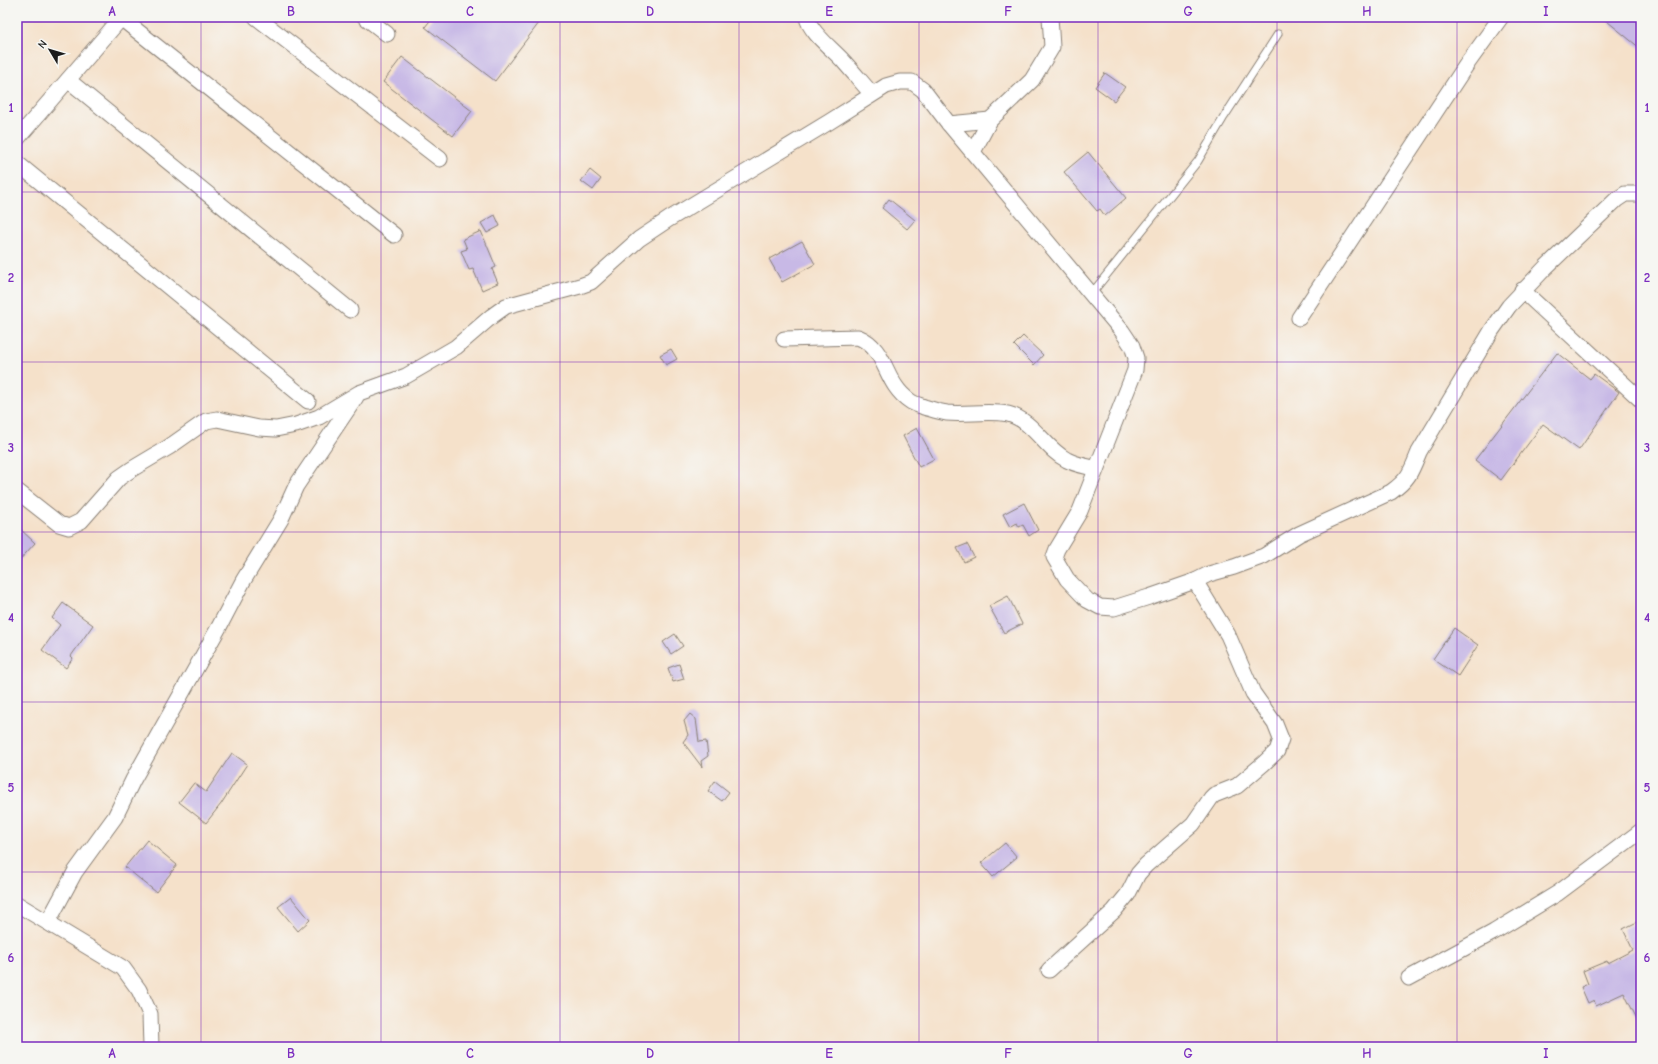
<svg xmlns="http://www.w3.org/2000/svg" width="1658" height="1064" viewBox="0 0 1658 1064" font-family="'Comic Neue',sans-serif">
<rect width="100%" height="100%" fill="#f6f6f2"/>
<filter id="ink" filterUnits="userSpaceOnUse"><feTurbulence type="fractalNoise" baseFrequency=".025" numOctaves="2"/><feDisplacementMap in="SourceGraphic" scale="8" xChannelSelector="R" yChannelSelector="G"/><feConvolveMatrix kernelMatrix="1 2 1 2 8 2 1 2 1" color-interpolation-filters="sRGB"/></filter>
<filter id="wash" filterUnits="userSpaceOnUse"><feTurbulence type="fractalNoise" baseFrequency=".012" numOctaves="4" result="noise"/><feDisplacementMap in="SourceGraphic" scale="16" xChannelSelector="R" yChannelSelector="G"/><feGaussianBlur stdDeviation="0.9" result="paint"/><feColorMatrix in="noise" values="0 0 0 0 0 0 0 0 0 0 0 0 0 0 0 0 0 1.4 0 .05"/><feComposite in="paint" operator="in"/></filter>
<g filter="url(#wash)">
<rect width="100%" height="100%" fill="#f5e1ca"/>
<g id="blocks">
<g fill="#c8b9e6">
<path d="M 433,17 L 530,17 L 539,23 L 495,81 L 425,27 Z"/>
<path d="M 1602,17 L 1641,17 L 1641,49 Z"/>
<path d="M 402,57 L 472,111 L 453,136 L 383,82 Z"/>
<path d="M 1105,73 L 1125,87 L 1114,101 L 1095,87 Z"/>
<path d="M 1088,152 L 1126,198 L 1105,216 L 1100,209 L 1097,211 L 1064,172 Z"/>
<path d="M 590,170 L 601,179 L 593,190 L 581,181 Z"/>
<path d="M 889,199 L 915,220 L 907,229 L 882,208 Z"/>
<path d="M 495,215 L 500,226 L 487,233 L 481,223 Z"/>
<path d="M 481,231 L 496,267 L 492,269 L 498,283 L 482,290 L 473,269 L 469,270 L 461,251 L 467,249 L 463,239 Z"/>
<path d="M 802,241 L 815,264 L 782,282 L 769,259 Z"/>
<path d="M 1023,336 L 1043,355 L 1034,365 L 1014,345 Z"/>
<path d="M 671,349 L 677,359 L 666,365 L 660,355 Z"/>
<path d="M 1557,353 L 1590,379 L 1594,374 L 1619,392 L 1579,450 L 1543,424 L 1501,480 L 1475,460 Z"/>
<path d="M 917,428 L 934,459 L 919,467 L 903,436 Z"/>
<path d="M 1024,503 L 1038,530 L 1029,536 L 1023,525 L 1019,527 L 1017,523 L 1010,527 L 1003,514 Z"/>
<path d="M 17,526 L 35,543 L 17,563 Z"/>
<path d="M 967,544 L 974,557 L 964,562 L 957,548 Z"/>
<path d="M 1008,596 L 1022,624 L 1004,633 L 989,606 Z"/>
<path d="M 63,603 L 93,625 L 71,656 L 73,658 L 66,668 L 42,650 L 60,625 L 52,618 Z"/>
<path d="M 1454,628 L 1478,645 L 1458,676 L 1433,659 Z"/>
<path d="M 675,634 L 683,646 L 671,654 L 663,642 Z"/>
<path d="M 679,664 L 684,679 L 673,682 L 668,668 Z"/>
<path d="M 690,714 L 696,719 L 699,742 L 706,741 L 708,756 L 701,761 L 702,767 L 683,742 L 688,735 L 684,721 Z"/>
<path d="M 232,753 L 247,764 L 221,804 L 206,823 L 179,802 L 194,783 L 206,792 Z"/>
<path d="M 715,781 L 729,792 L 722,801 L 708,791 Z"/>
<path d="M 147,840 L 177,865 L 156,892 L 125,867 Z"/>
<path d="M 1005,843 L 1017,857 L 993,877 L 981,863 Z"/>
<path d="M 291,897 L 310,920 L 298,931 L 278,907 Z"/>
<path d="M 1641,920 L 1641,1027 L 1624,993 L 1596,1006 L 1594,1000 L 1588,1003 L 1581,987 L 1588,984 L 1583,971 L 1607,961 L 1608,963 L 1633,950 L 1623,929 Z"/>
</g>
</g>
</g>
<g filter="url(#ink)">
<use href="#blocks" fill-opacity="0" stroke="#887e73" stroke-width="1"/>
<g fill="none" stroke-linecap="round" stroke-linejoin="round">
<defs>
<path id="service" d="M 1092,293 L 1198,161 L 1224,117 L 1278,34"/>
<g id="minor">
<path d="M 256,17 L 440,159"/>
<path d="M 365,17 L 387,34"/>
<path d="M 807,17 C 809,32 835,51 845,63 C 854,73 863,84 872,94"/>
<path d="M 121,18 L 394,235"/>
<path d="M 68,80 L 350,310"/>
<path d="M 949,124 L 990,120"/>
<path d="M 17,139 L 122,17"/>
<path d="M 973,152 L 990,120 L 1032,80 L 1052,47 L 1050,17"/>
<path d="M 17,163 L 308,401"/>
<path d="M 1522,290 L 1641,400"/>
<path d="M 1299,318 L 1467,64 L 1501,17"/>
<path d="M 784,339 L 858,337 C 888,349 883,383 910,401 C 914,404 919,405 924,407 C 931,409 939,412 947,413 C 967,415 988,410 1008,414 C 1033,420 1045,449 1067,460 C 1076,465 1087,466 1096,469"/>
<path d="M 17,491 L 59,524 L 69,527 L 81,521 L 119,478 L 132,469 L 169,447 L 206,421 L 217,419 L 259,428 L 276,429 L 296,425 L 319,417 L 359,393 L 406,376 L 456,347 L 492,316 L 506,306 L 580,286 L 591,282 L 639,239 L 669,219 L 829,122 L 886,86 L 900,82 L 912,82 L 923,90 L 949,124 L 1122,331 L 1132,346 L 1136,358 L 1135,370 L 1080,511 L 1057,549 L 1054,557 L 1067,579 L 1087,600 L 1100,607 L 1114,608 L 1149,597 L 1195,581 L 1209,574 L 1234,567 L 1264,556 L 1299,534 L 1391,492 C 1409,479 1411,472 1419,452 L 1492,330 L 1509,306 L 1546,267 L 1616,200 L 1625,194 L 1641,194"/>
<path d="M 17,904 L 123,968 L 139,990 L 150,1014 L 151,1047"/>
<path d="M 48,922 L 75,872 L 115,817 L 133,780 L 219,627 L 243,581 L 281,519 L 296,486 L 356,397"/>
<path d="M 1049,970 L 1114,911 L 1128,894 L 1138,874 L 1146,865 L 1193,824 L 1211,798 L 1214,795 L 1237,786 L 1263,764 L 1277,751 L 1281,739 L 1275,724 L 1253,693 L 1228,635 L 1195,581"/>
<path d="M 1409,978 L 1494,932 L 1558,893 L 1641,831"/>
</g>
</defs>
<use href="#service" stroke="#887e73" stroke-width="9"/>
<use href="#minor" stroke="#887e73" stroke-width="17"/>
<use href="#service" stroke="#fff" stroke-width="7"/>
<use href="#minor" stroke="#fff" stroke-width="15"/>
</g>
</g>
<path fill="none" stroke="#7b2cbf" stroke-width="1" stroke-opacity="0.55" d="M 201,17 L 201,1047M 381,17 L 381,1047M 560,17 L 560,1047M 739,17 L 739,1047M 919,17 L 919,1047M 1098,17 L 1098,1047M 1277,17 L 1277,1047M 1457,17 L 1457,1047M 17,192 L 1641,192M 17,362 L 1641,362M 17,532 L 1641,532M 17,702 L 1641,702M 17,872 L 1641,872"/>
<rect width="1658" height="1064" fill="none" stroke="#f6f6f2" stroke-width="44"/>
<g transform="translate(50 50) rotate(308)" stroke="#f6f6f2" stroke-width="3" paint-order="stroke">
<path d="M0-3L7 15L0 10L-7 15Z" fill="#1c1c1c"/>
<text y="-6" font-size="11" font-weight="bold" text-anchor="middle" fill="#1c1c1c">N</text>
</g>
<rect x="22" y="22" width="1614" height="1020" fill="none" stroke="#7b2cbf" stroke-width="1.5"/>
<g font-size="13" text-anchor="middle" font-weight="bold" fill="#7b2cbf">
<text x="112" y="16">A</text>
<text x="291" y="16">B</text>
<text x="470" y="16">C</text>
<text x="650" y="16">D</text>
<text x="829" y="16">E</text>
<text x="1008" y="16">F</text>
<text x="1188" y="16">G</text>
<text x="1367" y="16">H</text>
<text x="1546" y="16">I</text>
<text x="11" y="112">1</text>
<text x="1647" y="112">1</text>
<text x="11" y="282">2</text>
<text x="1647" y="282">2</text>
<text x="11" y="452">3</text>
<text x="1647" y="452">3</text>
<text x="11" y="622">4</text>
<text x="1647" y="622">4</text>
<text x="11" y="792">5</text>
<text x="1647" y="792">5</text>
<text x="11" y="962">6</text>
<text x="1647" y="962">6</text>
<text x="112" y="1058">A</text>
<text x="291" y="1058">B</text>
<text x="470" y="1058">C</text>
<text x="650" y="1058">D</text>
<text x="829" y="1058">E</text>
<text x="1008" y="1058">F</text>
<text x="1188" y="1058">G</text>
<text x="1367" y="1058">H</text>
<text x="1546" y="1058">I</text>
</g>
</svg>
